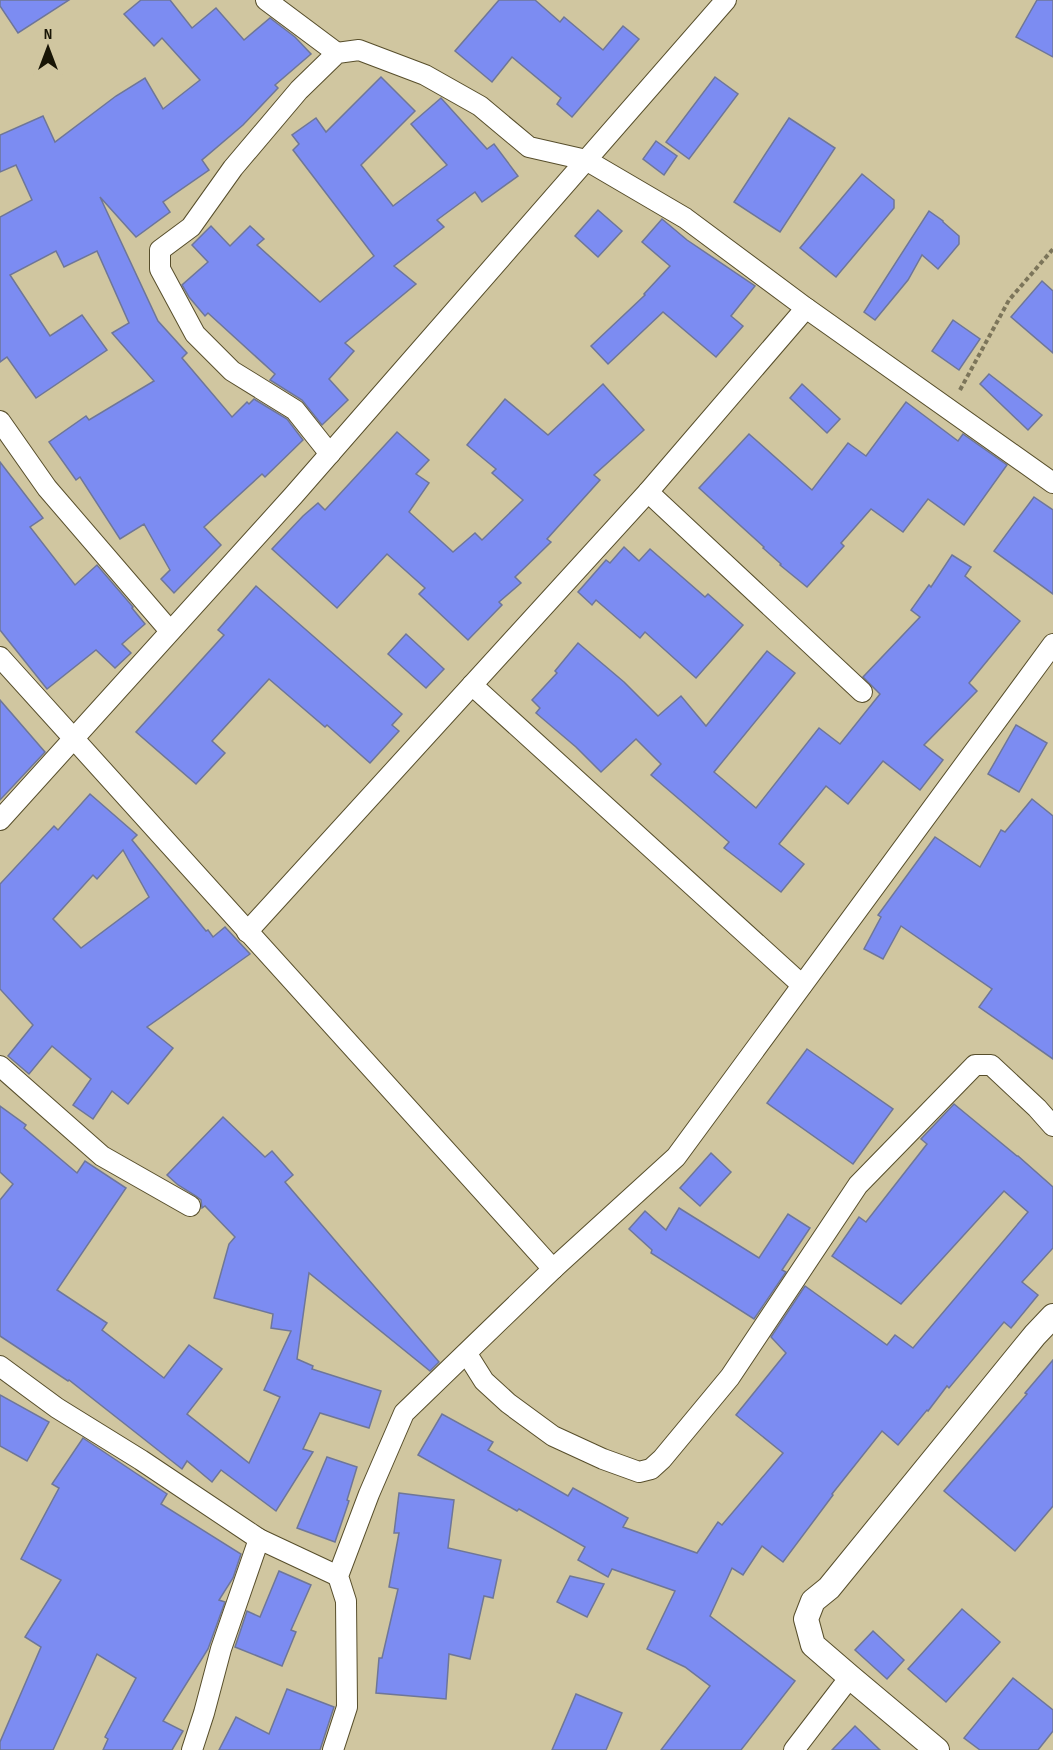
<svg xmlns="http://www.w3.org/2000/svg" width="1053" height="1750" viewBox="0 0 1053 1750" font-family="'Sofia Sans Condensed',sans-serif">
<rect width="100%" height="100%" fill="#d0c6a0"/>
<g fill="#7c8cf2" stroke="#6e7698" stroke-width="1.5" fill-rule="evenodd">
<path d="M 0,0 L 69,0 L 18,33 L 0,6 Z"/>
<path d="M 141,0 L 170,0 L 192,28 L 216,8 L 244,40 L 270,18 L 295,37 L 311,54 L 275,85 L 278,88 L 243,125 L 202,160 L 209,170 L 163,202 L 170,212 L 136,237 L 100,197 L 158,321 L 187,353 L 182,358 L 232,417 L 247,402 L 249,404 L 254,399 L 287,419 L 303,440 L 265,477 L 262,474 L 204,527 L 221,545 L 174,593 L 161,579 L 170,570 L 144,524 L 120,539 L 80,477 L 76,480 L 49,442 L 86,416 L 89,420 L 154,381 L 112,333 L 129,323 L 97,251 L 64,267 L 56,251 L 10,275 L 50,336 L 82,315 L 107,350 L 36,398 L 7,357 L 0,362 L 0,217 L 32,200 L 16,165 L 0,172 L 0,135 L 43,116 L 55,142 L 116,96 L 145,78 L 163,109 L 200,80 L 162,38 L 154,46 L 124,14 Z"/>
<path d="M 499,0 L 535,0 L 560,22 L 564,17 L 603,50 L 623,26 L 639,39 L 572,117 L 557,104 L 561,98 L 512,57 L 492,82 L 455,51 Z"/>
<path d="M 1037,0 L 1053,0 L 1053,57 L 1016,37 Z"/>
<path d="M 381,77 L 415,111 L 361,165 L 393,206 L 447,165 L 411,124 L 441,98 L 487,149 L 494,144 L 518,176 L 482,202 L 475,192 L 437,220 L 444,227 L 394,266 L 416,284 L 345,343 L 354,351 L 329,379 L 348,400 L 322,425 L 302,400 L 270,380 L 275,374 L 208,313 L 205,316 L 189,297 L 182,285 L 208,262 L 192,245 L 211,226 L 230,246 L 250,226 L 264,239 L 257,245 L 320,302 L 374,256 L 293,150 L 299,144 L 292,135 L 316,118 L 326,132 Z"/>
<path d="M 715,77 L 738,94 L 689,159 L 666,142 Z"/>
<path d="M 789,118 L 835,148 L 780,232 L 734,202 Z"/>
<path d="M 656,141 L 677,156 L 664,175 L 643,159 Z"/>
<path d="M 862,174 L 894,200 L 894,208 L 836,277 L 800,248 Z"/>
<path d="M 598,210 L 622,231 L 598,257 L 575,236 Z"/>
<path d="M 929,211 L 943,221 L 943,222 L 959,236 L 959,244 L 938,269 L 922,255 L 908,280 L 875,320 L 864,312 Z"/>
<path d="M 662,219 L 687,240 L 755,286 L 731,316 L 743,326 L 716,357 L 663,312 L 608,364 L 591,346 L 645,295 L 644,294 L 670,266 L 642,242 Z"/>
<path d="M 1042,281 L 1053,291 L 1053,353 L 1011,317 Z"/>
<path d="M 953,320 L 980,339 L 959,370 L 932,351 Z"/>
<path d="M 989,374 L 1042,415 L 1028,430 L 980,384 Z"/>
<path d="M 603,384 L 644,430 L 594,475 L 600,480 L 547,539 L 551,542 L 515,577 L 521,583 L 499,602 L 502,605 L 468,640 L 419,594 L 425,588 L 387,554 L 337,608 L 272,549 L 303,516 L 318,503 L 325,510 L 397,432 L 429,460 L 416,474 L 429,483 L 409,512 L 453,552 L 475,533 L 482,540 L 523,500 L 492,473 L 496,469 L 467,445 L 505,399 L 548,435 Z"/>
<path d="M 802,384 L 840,419 L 827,433 L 790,398 Z"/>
<path d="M 906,402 L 958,441 L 963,434 L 1007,465 L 964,525 L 928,499 L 903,532 L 871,509 L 841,543 L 844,546 L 807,587 L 780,565 L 781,564 L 763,548 L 764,547 L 699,488 L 749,434 L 812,490 L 848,443 L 866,456 Z"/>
<path d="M 0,462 L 43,518 L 30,527 L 75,585 L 97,565 L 133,607 L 132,608 L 145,624 L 122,644 L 131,653 L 115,668 L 96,650 L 47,689 L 0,630 Z"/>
<path d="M 1034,497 L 1053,510 L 1053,594 L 994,551 Z"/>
<path d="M 624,547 L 639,561 L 650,549 L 705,597 L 708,594 L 743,625 L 696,678 L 645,632 L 640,638 L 596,600 L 592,605 L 578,592 L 606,560 L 610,563 Z"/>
<path d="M 952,555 L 971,567 L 965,576 L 1020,621 L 969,683 L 977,691 L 924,745 L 943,760 L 920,790 L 883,761 L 848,804 L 826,786 L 779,844 L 804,864 L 781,892 L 724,848 L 729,842 L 651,775 L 661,764 L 636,739 L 601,772 L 576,747 L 536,713 L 540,708 L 532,700 L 557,673 L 555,671 L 578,643 L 624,682 L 658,716 L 681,696 L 706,726 L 767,651 L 795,673 L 714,772 L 756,808 L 819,728 L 840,744 L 880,694 L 863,677 L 920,617 L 911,610 L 929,585 L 931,587 Z"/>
<path d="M 256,586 L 402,714 L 392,725 L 399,731 L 370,763 L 327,725 L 325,727 L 269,679 L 212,741 L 225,753 L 196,784 L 136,732 L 224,635 L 218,630 Z"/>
<path d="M 406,634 L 444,669 L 426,688 L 388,654 Z"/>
<path d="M 0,700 L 45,752 L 0,800 Z"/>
<path d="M 1016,725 L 1047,743 L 1019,792 L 988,774 Z"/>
<path d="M 90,794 L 137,835 L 132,840 L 206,931 L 208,930 L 213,937 L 225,927 L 250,954 L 147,1027 L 173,1048 L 128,1104 L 112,1091 L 93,1119 L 73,1105 L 91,1079 L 52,1046 L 29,1074 L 8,1056 L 33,1025 L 0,989 L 0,884 L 54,826 L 58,830 ZM 123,850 L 149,897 L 81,948 L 53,919 L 93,875 L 97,879 Z"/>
<path d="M 1032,799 L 1053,816 L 1053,1059 L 979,1007 L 992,989 L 901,926 L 883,959 L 864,949 L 881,917 L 878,915 L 935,837 L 980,867 L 1001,830 L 1005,832 Z"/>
<path d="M 807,1049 L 893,1109 L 853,1164 L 767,1103 Z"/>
<path d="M 954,1104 L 1017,1156 L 1018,1156 L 1053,1187 L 1053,1248 L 1022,1282 L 1038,1295 L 1011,1328 L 1004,1322 L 949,1388 L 947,1386 L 928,1411 L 927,1410 L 898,1445 L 882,1431 L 832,1494 L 833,1495 L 783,1562 L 762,1546 L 743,1575 L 732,1568 L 710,1616 L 795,1681 L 741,1750 L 661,1750 L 710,1686 L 685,1667 L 647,1649 L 675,1591 L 612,1569 L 608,1577 L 578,1560 L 585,1547 L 519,1509 L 517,1511 L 418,1455 L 442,1414 L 493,1442 L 488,1450 L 568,1496 L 573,1488 L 628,1518 L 623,1527 L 697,1553 L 718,1522 L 722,1525 L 783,1453 L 736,1415 L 786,1353 L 771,1337 L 805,1286 L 887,1345 L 895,1335 L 913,1348 L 1028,1212 L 1004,1191 L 901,1304 L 832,1256 L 859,1217 L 866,1222 L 927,1144 L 921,1139 Z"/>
<path d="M 0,1106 L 26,1125 L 24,1128 L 77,1173 L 85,1161 L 126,1188 L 57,1290 L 107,1323 L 102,1330 L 164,1378 L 189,1345 L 222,1369 L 187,1414 L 249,1463 L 280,1397 L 264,1390 L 291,1331 L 271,1328 L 273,1314 L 214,1298 L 229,1244 L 235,1237 L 205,1206 L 202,1208 L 201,1200 L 196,1196 L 178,1185 L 167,1175 L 223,1117 L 265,1157 L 272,1151 L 293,1175 L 285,1182 L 439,1362 L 430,1371 L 309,1273 L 297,1359 L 313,1366 L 312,1369 L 381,1391 L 369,1428 L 320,1413 L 303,1449 L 313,1452 L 276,1511 L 221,1470 L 212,1482 L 187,1461 L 182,1469 L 69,1380 L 68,1381 L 0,1336 L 0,1200 L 13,1184 L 0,1172 Z"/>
<path d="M 711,1153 L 731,1172 L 700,1206 L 680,1188 Z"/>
<path d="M 679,1208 L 759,1258 L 788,1214 L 810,1228 L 782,1270 L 786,1272 L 754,1319 L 651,1253 L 652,1250 L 629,1229 L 645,1211 L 666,1230 Z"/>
<path d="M 1053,1360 L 1053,1506 L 1015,1551 L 944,1491 L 1027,1394 L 1025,1393 Z"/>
<path d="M 0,1395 L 49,1422 L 27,1461 L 0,1446 Z"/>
<path d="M 83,1438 L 167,1494 L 161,1504 L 241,1554 L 233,1578 L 219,1600 L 225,1602 L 208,1649 L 163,1721 L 183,1731 L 172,1750 L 103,1750 L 108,1739 L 105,1737 L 136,1678 L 97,1654 L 53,1750 L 0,1750 L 0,1742 L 41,1647 L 25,1637 L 61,1580 L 21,1559 L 59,1488 L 52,1484 Z"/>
<path d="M 327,1457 L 357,1467 L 347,1500 L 349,1501 L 335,1542 L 297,1528 Z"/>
<path d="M 399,1493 L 454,1500 L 448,1548 L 501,1560 L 493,1598 L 484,1596 L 470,1659 L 449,1654 L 446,1699 L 376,1693 L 379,1658 L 382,1658 L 398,1589 L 389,1587 L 399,1533 L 394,1533 Z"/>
<path d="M 279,1571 L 311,1585 L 291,1630 L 296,1632 L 282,1666 L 235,1647 L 247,1611 L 260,1617 Z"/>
<path d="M 570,1576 L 604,1584 L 587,1617 L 557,1602 Z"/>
<path d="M 962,1609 L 1000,1642 L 946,1702 L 908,1669 Z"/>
<path d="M 873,1631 L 904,1660 L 887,1679 L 855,1650 Z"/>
<path d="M 1013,1678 L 1053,1710 L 1053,1731 L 1038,1750 L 980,1750 L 964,1738 Z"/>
<path d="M 287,1689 L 334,1707 L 320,1750 L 219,1750 L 236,1717 L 269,1734 Z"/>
<path d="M 576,1694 L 622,1713 L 606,1750 L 552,1750 Z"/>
<path d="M 855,1726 L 880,1750 L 832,1750 Z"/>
</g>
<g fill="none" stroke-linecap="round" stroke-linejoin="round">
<defs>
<g id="minor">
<path d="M 266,0 L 337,53"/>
<path d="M 0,421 L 47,488 L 170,631"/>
<path d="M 330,454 L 295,410 L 232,371 L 195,334 L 160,269 L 160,250 L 191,227 L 233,168 L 299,90 L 337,53 L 359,50 L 425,75 L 480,106 L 529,147 L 586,160 L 685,218 L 806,308 L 1053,483"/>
<path d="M 648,492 L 862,692"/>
<path d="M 0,657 L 553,1269"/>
<path d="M 472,685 L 802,985"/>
<path d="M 0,820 L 293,496 L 726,0"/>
<path d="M 247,932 L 648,492 L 806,308"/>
<path d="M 0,1066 L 102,1156 L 190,1206"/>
<path d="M 467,1354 L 484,1381 L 508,1403 L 553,1436 L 603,1459 L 639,1472 L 651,1469 L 662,1459 L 730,1377 L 858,1185 L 975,1065 L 991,1065 L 1037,1108 L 1053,1126"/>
<path d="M 0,1366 L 57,1408 L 141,1460 L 259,1539 L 338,1576"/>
<path d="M 192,1750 L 204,1713 L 221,1649 L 259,1539"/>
<path d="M 333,1750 L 347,1707 L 346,1601 L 338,1576 L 369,1494 L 404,1413 L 553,1269 L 676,1157 L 1053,644"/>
<path d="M 794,1750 L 850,1677"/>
</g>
<path id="tertiary" d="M 937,1750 L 850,1677 L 813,1645 L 806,1619 L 813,1601 L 829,1588 L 1035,1335 L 1053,1316"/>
</defs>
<use href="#minor" stroke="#574e2b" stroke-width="22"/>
<use href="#tertiary" stroke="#574e2b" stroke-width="26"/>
<path stroke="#7c755a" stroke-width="4" stroke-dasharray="4.5 3" stroke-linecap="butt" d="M 960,390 L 1009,300 L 1053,249"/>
<use href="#minor" stroke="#fff" stroke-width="20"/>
<use href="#tertiary" stroke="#fff" stroke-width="24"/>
</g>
<g transform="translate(48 48)" stroke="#d0c6a0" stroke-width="4.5" paint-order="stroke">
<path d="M0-4.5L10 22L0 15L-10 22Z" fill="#181506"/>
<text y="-9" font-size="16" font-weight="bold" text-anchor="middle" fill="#181506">N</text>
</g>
</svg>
